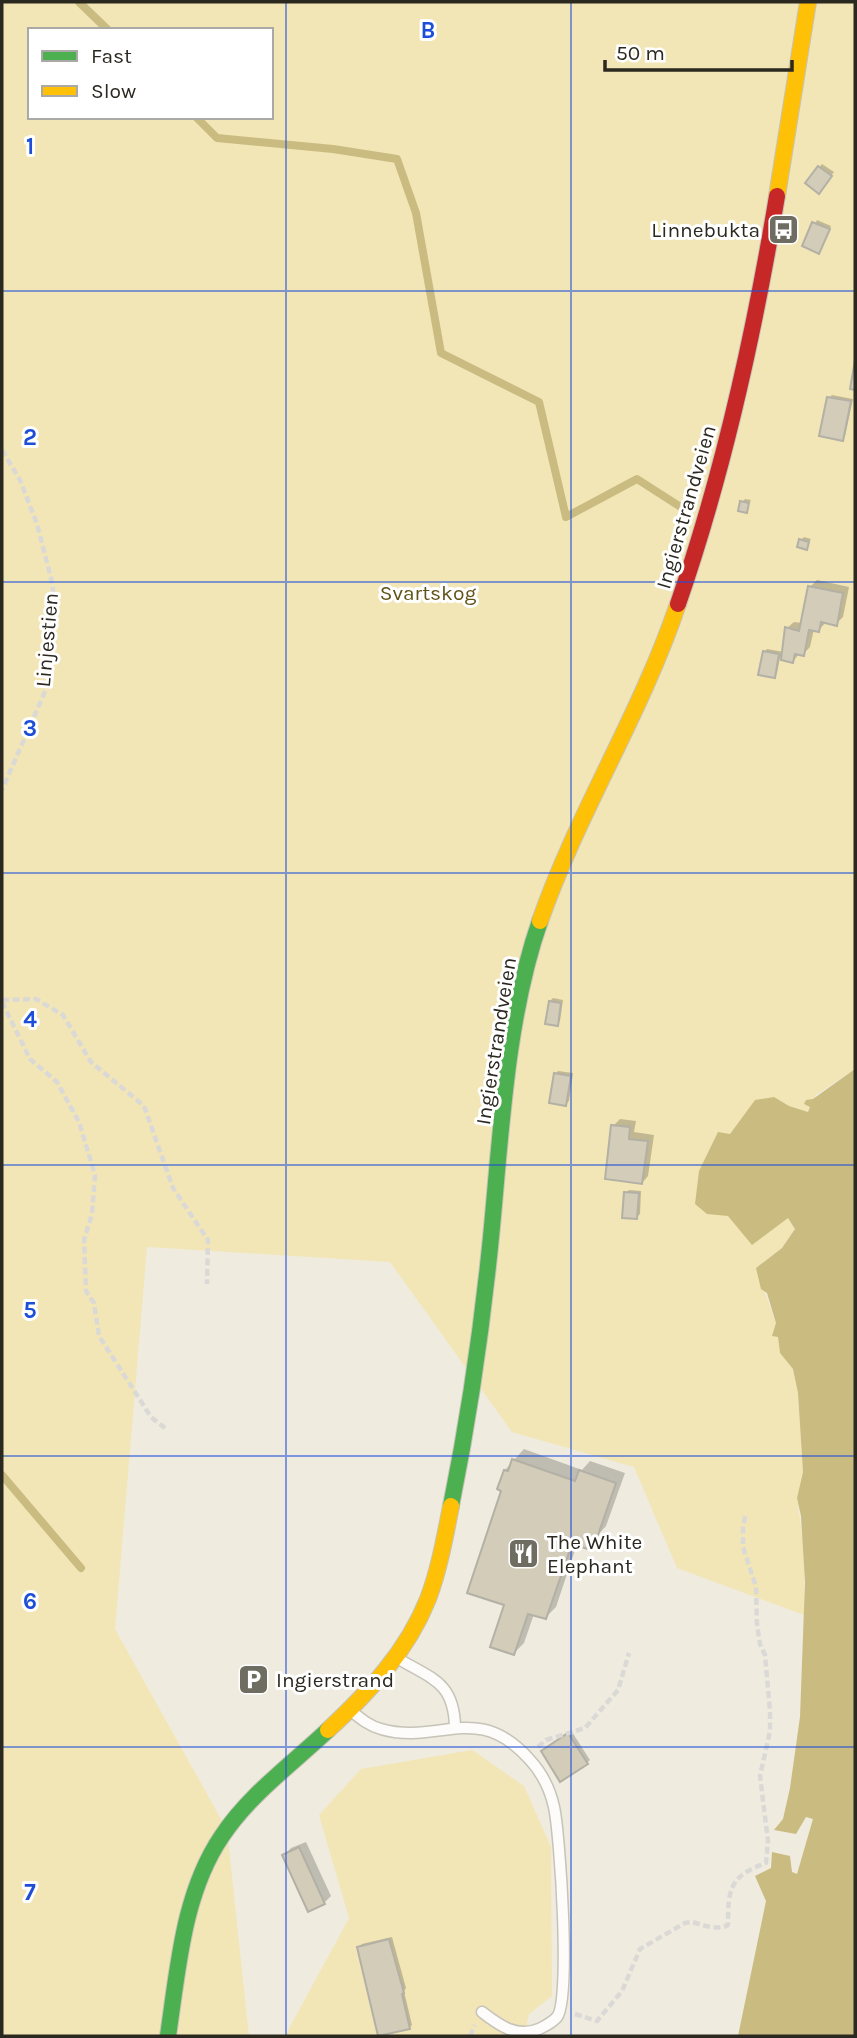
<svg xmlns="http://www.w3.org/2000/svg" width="857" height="2038" viewBox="0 0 857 2038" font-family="Karla,sans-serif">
<rect width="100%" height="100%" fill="#efebde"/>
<g fill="#f2e6b6" fill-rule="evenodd">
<path d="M 2,2 L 855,2 L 855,1069 L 816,1095 L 808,1112 L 755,1100 L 730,1134 L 707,1214 L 788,1218 L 795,1229 L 782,1248 L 756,1268 L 776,1323 L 780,1353 L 793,1369 L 798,1393 L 803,1472 L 797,1498 L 804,1549 L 804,1615 L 677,1568 L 634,1467 L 512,1432 L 390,1262 L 147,1247 L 115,1629 L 227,1830 L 249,2036 L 2,2036 ZM 30,30 L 271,30 L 271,117 L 30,117 Z"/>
<path d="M 472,1750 L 524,1786 L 551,1847 L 552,1996 L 529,2014 L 524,2036 L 285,2036 L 349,1918 L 319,1815 L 361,1769 Z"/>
</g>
<path fill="#cabb81" d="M 855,1069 L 855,2036 L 738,2036 L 766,1901 L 755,1876 L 771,1868 L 772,1852 L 790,1856 L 792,1872 L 797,1874 L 813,1819 L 806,1817 L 796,1834 L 774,1830 L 783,1819 L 790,1788 L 800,1717 L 805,1582 L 801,1516 L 797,1498 L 803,1472 L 798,1393 L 793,1369 L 780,1353 L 778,1337 L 772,1336 L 776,1323 L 767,1293 L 761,1289 L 756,1268 L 782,1248 L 795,1229 L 788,1218 L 752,1245 L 728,1216 L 707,1214 L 695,1204 L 699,1171 L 718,1132 L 730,1134 L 755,1100 L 774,1097 L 789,1106 L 808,1112 L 810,1107 L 804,1104 L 806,1100 L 813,1099 Z"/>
<g fill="#0003">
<path d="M 822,164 L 834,172 L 822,188 L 807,183 Z"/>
<path d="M 817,220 L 831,226 L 819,251 L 804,245 Z"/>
<path d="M 832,395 L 853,399 L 845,436 L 842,439 L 829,398 Z"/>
<path d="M 745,499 L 751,500 L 746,511 L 742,502 Z"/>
<path d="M 804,537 L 811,539 L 806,548 L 801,540 Z"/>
<path d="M 817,580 L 849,587 L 843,617 L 836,624 L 826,622 L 819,630 L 814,629 L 810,647 L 803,654 L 800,653 L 793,661 L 780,658 L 777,673 L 774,676 L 764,652 L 767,649 L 784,652 L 787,628 L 794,622 L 802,623 L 810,587 Z"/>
<path d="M 553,998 L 563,1000 L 560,1021 L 557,1024 L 550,1001 Z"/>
<path d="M 558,1071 L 573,1073 L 569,1101 L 566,1104 L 555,1074 Z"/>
<path d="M 620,1119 L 636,1121 L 634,1132 L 654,1135 L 648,1176 L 642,1183 L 613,1126 Z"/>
<path d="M 629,1190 L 641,1191 L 640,1214 L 637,1217 L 626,1193 Z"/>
<path d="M 524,1449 L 582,1470 L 590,1461 L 625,1473 L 606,1526 L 587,1547 L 577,1544 L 556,1607 L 546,1617 L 534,1614 L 524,1643 L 514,1653 L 506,1604 L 503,1490 L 505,1470 Z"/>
<path d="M 572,1732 L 590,1760 L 587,1763 L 546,1749 Z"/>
<path d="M 306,1842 L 331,1896 L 324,1903 L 284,1855 L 291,1848 Z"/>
<path d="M 392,1937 L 406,1988 L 404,1991 L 412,2025 L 409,2028 L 359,1947 L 362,1944 Z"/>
</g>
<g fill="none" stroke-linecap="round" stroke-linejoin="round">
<g stroke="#cabb81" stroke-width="8">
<path d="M 79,2 L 108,30"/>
<path d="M 196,117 L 217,138 L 333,149 L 397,159 L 416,213 L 441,353 L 539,402 L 566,517 L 637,479 L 687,511"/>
<path d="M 2,1475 L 81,1568"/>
</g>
</g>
<g fill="#d2ccb8" stroke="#b3b0a6" stroke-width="2">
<path d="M 818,166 L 832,176 L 819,194 L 805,183 Z"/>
<path d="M 812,222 L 830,229 L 819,254 L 802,246 Z"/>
<path d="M 855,360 L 855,390 L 850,389 Z"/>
<path d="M 827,397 L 851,401 L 843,441 L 819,436 Z"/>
<path d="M 740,501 L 749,503 L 747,513 L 738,511 Z"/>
<path d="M 799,539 L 809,542 L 807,550 L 797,547 Z"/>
<path d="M 808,586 L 843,593 L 837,626 L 821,622 L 819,632 L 809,630 L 804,656 L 795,654 L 793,663 L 781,660 L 785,627 L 799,631 Z"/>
<path d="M 763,651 L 779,654 L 775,678 L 758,675 Z"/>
<path d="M 549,1001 L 561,1003 L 558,1026 L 545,1024 Z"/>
<path d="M 554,1073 L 571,1076 L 566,1106 L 549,1103 Z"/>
<path d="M 611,1125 L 630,1127 L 629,1139 L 648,1141 L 642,1184 L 605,1179 Z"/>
<path d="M 624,1192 L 639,1193 L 637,1219 L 622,1218 Z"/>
<path d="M 512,1459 L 575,1481 L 579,1470 L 616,1483 L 597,1538 L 588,1549 L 572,1544 L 546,1619 L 528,1614 L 514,1655 L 490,1647 L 504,1605 L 467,1593 L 501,1491 L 497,1489 L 504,1470 L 508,1471 Z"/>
<path d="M 568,1733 L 588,1764 L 560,1782 L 541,1751 Z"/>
<path d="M 299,1847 L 325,1904 L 308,1912 L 282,1855 Z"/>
<path d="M 389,1939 L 404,1993 L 402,1994 L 410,2029 L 378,2036 L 357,1947 Z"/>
</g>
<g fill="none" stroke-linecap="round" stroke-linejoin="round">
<defs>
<g id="lane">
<path d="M 397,1658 C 432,1679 454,1682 455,1727"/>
<path d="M 350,1710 C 360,1718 369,1726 381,1729 C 439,1746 477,1700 530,1760 C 542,1773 550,1789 554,1807 C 560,1834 571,2000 557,2017 C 552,2023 545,2026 539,2029 C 517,2038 500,2026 482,2012"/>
</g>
<g id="fast">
<path d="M 451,1506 C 469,1417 482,1328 491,1237 C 501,1135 506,1018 540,921"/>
<path d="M 168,2036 C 178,1969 183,1893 222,1836 C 249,1795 292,1764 328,1730"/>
</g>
<g id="slow">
<path d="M 777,196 L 808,2"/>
<path d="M 540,921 C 578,812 641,714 678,604"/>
<path d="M 328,1730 C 368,1693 407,1652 428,1599 C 439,1570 445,1537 451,1506"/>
</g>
<path id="jam" d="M 678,604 C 724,471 754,335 777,196"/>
</defs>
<use href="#lane" stroke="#c6c3b9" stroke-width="13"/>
<use href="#fast" stroke="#c6c3b9" stroke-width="18"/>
<use href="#slow" stroke="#c6c3b9" stroke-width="18"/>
<use href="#jam" stroke="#c6c3b9" stroke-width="18"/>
<g stroke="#dbd9d6" stroke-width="4.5" stroke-dasharray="7 3.5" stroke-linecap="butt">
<path d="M 2,450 L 20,480 L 37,524 L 53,586 L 47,687 L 2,790"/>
<path d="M 2,1000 L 36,999 L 63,1015 L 91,1062 L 144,1106 L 173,1188 L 208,1240 L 207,1284"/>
<path d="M 2,1002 L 30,1059 L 57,1082 L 79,1122 L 95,1175 L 92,1214 L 84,1240 L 86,1291 L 94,1303 L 99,1336 L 151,1417 L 165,1428"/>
<path d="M 538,1747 L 546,1740 L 585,1728 L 618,1690 L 629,1653"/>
<path d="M 575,2014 L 597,2021 L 622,1991 L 640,1949 L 685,1923 L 692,1922 C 703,1925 718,1931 728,1925 C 728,1888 730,1876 766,1863 L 768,1841 L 760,1776 L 770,1731 L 770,1711 L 765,1655 L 760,1644 L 757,1625 L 756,1587 L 743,1547 L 743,1527 L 746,1513"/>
<path d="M 470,2036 L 475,2025"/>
</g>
<use href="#lane" stroke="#fdfcfa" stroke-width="10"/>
<use href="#fast" stroke="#4caf50" stroke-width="16"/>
<use href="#slow" stroke="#ffc107" stroke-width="16"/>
<use href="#jam" stroke="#c62828" stroke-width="16"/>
</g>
<path fill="none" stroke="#1d4ed8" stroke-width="2" stroke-opacity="0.55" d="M 286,2 L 286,2036M 571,2 L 571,2036M 2,291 L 855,291M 2,582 L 855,582M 2,873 L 855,873M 2,1165 L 855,1165M 2,1456 L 855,1456M 2,1747 L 855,1747"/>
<defs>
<symbol id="bus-square" viewBox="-11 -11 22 22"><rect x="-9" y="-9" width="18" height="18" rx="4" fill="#6f6c62" stroke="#fff"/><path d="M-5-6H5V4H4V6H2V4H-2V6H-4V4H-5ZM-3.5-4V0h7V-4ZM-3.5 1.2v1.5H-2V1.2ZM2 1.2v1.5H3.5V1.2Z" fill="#fff"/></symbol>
<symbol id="restaurant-square" viewBox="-11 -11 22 22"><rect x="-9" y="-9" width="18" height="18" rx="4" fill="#6f6c62" stroke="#fff"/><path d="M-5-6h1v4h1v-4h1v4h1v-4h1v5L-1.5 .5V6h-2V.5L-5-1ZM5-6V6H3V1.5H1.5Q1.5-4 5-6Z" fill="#fff"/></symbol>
<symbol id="parking-square" viewBox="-11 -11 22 22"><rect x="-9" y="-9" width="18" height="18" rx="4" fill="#6f6c62" stroke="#fff"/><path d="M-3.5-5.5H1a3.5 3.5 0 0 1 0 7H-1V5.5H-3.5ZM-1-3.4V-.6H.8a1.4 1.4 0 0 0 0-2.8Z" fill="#fff"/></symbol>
</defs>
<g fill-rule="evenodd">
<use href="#bus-square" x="766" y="212" width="35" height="35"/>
<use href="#restaurant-square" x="506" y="1536" width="35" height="35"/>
<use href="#parking-square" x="236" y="1662" width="35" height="35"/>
</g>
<g text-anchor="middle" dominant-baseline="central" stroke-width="6" stroke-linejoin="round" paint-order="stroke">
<g font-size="21" fill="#2a281f" stroke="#fff" text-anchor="start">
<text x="760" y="230" text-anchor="end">Linnebukta</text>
<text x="547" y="1542">The White<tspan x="547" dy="24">Elephant</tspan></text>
<text x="276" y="1680">Ingierstrand</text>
</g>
<g font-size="21" fill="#2a281f" stroke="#fff">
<text transform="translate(686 507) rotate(-74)">Ingierstrandveien</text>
<text transform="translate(47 640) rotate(-85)">Linjestien</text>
<text transform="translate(496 1041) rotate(-81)">Ingierstrandveien</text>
</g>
<g font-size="21" fill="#615318" stroke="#fff">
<text x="428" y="593">Svartskog</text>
</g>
</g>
<g font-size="23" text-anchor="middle" font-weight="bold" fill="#1d4ed8" stroke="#fff" stroke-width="6" stroke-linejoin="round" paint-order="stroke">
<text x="428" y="38">B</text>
<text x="30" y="154">1</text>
<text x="30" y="445">2</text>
<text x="30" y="736">3</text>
<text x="30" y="1027">4</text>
<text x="30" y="1318">5</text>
<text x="30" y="1609">6</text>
<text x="30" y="1900">7</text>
</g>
<rect width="857" height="2038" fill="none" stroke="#2a281f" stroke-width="7"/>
<rect x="28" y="28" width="245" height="91" fill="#ffffff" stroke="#aaa9a5" stroke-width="2"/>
<rect x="42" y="51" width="35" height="10" fill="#4caf50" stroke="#aaa9a5" stroke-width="2"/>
<text x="91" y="63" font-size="21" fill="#2a281f">Fast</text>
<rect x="42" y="86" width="35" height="10" fill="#ffc107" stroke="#aaa9a5" stroke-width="2"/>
<text x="91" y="98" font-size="21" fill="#2a281f">Slow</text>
<path d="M605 60v10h187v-10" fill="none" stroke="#2a281f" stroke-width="3.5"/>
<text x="616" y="60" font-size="21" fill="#2a281f" stroke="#ffffff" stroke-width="5" paint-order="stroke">50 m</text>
</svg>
